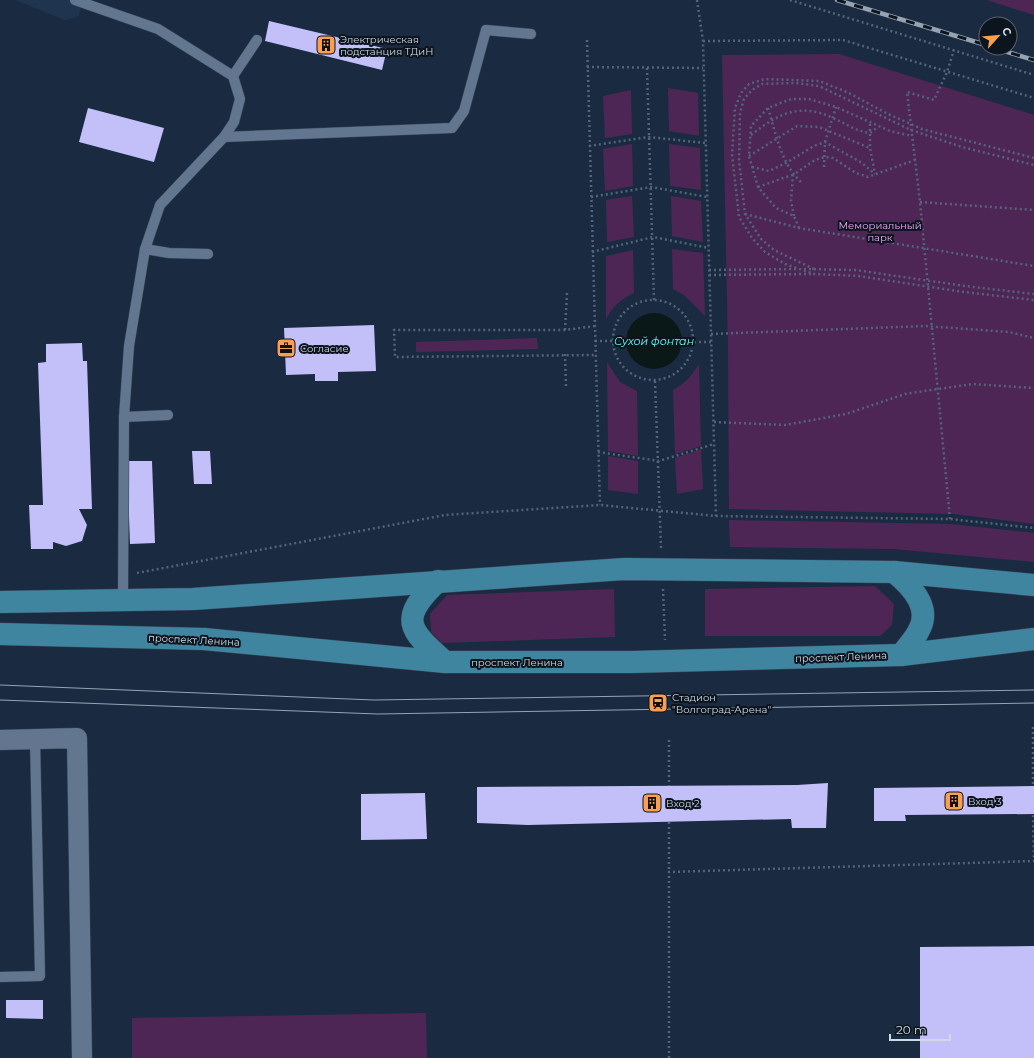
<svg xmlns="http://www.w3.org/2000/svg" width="1034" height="1058" viewBox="0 0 1034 1058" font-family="Montserrat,sans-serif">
<rect width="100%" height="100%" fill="#1a2b41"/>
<path fill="#1f344f" d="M 15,0 L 82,0 L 79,16 L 65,20 Z"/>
<g fill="#4e2656">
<path d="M 987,0 L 1034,0 L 1034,15 Z"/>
<path d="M 839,54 L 1034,115 L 1034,524 L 954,514 L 729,509 L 728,347 L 722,55 Z"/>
<path d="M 668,88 L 698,93 L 699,136 L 669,131 Z"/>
<path d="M 631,90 L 632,134 L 605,138 L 603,96 Z"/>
<path d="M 632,144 L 633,186 L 605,191 L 603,149 Z"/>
<path d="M 669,144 L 700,148 L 701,190 L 670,186 Z"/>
<path d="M 632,196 L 634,237 L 607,242 L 606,200 Z"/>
<path d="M 671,196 L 701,201 L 703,242 L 672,236 Z"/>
<path d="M 672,249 L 703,253 L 705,316 L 684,295 L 673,289 Z"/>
<path d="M 633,250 L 634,293 C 621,299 612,307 606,319 L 606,256 Z"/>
<path d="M 537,338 L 538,349 L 416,352 L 416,342 Z"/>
<path d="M 607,362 L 620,382 L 637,391 L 638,456 L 608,451 Z"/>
<path d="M 699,364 L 701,446 L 675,454 L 673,390 C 685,384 692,375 699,364 Z"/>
<path d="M 701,449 L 703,489 L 677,494 L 675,458 Z"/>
<path d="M 608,456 L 638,461 L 638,494 L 608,490 Z"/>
<path d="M 729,520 L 951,524 L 1034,533 L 1034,562 L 894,549 L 730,547 Z"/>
<path d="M 875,586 L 894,604 L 892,625 L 880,636 L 705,636 L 705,589 Z"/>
<path d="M 614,589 L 615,637 L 442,643 L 431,632 L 430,614 L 447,595 Z"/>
<path d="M 426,1013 L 427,1058 L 132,1058 L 132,1018 Z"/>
</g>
<circle fill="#0a1917" cx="654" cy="341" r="28"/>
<g fill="#c2bff9">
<path d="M 269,21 L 387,49 L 382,70 L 265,41 Z"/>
<path d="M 88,108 L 164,128 L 154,162 L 79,142 Z"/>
<path d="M 374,325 L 376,371 L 338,372 L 338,381 L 315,381 L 315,374 L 286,375 L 284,328 Z"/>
<path d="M 82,343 L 83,361 L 87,361 L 92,509 L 79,509 L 87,525 L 82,541 L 66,546 L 53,542 L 53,549 L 31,549 L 29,505 L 43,505 L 38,363 L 46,362 L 46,344 Z"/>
<path d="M 192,451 L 210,451 L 212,484 L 194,484 Z"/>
<path d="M 127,461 L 152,461 L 155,543 L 130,544 Z"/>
<path d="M 828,783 L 826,828 L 792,828 L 791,819 L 528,825 L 477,823 L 477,787 L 797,785 Z"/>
<path d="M 1034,786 L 1034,814 L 905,815 L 906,821 L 874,821 L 874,788 Z"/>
<path d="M 425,793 L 427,839 L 361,840 L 361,794 Z"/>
<path d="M 1034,946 L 1034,1058 L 920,1058 L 920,947 Z"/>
<path d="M 6,1000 L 43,1000 L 43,1019 L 6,1018 Z"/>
</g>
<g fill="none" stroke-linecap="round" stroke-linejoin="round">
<defs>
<g id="service">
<path d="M 75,0 L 158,29 L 233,76 L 240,99 L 234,122 L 224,137 L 160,205 L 145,249 L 129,346 L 124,417 L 123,600"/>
<path d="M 233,76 L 257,40"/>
<path d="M 224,137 L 452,128 L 464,111 L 486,30 L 531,34"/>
<path d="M 145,249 L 169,253 L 208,254"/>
<path d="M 124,417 L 168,415"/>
<path d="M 0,977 L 40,976 L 35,739"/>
</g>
<path id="minor" d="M 0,740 L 77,738 L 82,1058"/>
<g id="primary">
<path d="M 894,572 C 910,585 932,607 919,630 C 915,639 907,647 901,655"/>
<path d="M 438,581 C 398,619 408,629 445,662"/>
<path d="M 0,602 L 193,599 L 624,569 L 894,572 L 1034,585"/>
<path d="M 0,634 L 204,639 L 445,662 L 632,662 L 901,655 L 1034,639"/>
</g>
</defs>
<use href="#service" stroke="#394759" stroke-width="11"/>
<use href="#minor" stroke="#394759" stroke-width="21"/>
<use href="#primary" stroke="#394759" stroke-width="23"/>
<g stroke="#546377" stroke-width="2.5" stroke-dasharray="2 3" stroke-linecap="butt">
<path d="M 697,0 L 703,41 L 716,516"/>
<path d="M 790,0 L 1034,75"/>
<path d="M 587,40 L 600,505"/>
<path d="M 703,41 L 843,40 L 1034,98"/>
<path d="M 587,67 L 703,68"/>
<path d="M 647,68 L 654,300"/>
<path d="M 768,108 C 776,134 781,164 802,183"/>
<path d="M 870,124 L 870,148 L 875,174"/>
<path d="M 751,135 C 778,114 799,102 833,118 C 847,124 855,131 870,133 L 878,127"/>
<path d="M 589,146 L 649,137 L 705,143"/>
<path d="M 749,156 L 797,126 L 819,127 L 870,148"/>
<path d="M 1034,158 L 922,129 L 886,113 L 847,92 L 819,81 L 765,79 L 749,84 L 741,93 L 735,108 L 732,154 L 739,217 L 752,238 L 765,252 L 785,264 L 814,274 L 858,276 L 964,292 L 1034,300"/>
<path d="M 752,167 L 769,171 L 786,163 L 814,146 L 825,142 L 862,163 L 875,174"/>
<path d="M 824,167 L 825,142 L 836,107"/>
<path d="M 758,187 L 792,175"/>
<path d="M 591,197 L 651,187 L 707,197"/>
<path d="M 920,202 L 1034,210"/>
<path d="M 745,214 L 799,228 L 1034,266"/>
<path d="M 794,216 L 791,201 L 793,175 L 815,160 L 825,157 L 833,158 L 856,173 L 868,177 L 915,160"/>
<path d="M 799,228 L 794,216 L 776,208 L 758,187 L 749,156 L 751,126 L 768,108 L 791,99 L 809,99 L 836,107 L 890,131 L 912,136"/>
<path d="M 592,252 L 653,237 L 709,248"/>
<path d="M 804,269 L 855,270 L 965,286 L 1034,294"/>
<path d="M 814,269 L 774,250 L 761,239 L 745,214 L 739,160 L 740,113 L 744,99 L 752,90 L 762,84 L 796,83 L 819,86 L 911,130 L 962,147 L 1034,165"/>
<path d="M 709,270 L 797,269"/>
<path d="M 709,275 L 811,274"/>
<circle cx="653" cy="340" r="40"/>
<path d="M 595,326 L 565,330 L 394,330 L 395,357 L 596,355"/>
<path d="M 565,330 L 567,293"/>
<path d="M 711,334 L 925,326 L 1009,332 L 1034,338"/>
<path d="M 595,341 L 612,341"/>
<path d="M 694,342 L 711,342"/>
<path d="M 565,354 L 566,387"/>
<path d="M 655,381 L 661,548"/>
<path d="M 714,422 L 785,425 L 846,414 L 905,394 L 972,384 L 1034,388"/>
<path d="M 598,452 L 659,461 L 714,444"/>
<path d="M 950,519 L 920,202 L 907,92 L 934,100 L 947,72 L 954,50"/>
<path d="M 137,573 L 445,515 L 600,505 L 716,516 L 950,519 L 1034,528"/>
<path d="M 663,589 L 665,640"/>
<path d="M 1033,727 L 1033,786"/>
<path d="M 669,740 L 669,786"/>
<path d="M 669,822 L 669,872"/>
<path d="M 669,1058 L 669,872 L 1034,861 L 1033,814"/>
</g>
<use href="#service" stroke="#62768f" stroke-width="10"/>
<use href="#minor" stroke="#62768f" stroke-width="20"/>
<use href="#primary" stroke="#4085a0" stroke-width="22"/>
<g stroke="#96a3b3" stroke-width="1">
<path d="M 0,685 L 374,700 L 1034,690"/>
<path d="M 0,700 L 378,714 L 1034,703"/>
</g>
<defs>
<g id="rail">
<path d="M 837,0 L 986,45"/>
<path d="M 994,48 L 1034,60"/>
</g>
</defs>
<use href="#rail" stroke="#96a3b3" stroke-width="4.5"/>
<use href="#rail" stroke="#0c141d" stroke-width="3" stroke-dasharray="9" stroke-linecap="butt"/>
</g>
<defs>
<symbol id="building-square" viewBox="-11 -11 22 22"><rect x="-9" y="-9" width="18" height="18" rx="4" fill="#fa9f4f" stroke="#0c141d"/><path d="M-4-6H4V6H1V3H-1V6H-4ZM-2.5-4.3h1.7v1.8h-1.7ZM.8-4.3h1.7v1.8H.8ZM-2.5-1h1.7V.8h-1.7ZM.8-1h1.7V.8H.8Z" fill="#111"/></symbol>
<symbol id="office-square" viewBox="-11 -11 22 22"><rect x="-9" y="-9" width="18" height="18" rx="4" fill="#fa9f4f" stroke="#0c141d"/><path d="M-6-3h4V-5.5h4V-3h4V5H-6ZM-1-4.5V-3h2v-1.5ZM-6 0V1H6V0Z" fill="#111"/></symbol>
<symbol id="station-square" viewBox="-11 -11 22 22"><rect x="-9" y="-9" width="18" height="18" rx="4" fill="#fa9f4f" stroke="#0c141d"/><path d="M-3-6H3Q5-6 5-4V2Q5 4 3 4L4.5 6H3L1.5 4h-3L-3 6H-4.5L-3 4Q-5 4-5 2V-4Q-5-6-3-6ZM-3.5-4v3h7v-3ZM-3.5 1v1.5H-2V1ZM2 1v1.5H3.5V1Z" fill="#111"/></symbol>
</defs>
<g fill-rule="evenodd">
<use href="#building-square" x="315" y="34" width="22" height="22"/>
<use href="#office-square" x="275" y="337" width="22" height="22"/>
<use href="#station-square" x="647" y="692" width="22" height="22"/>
<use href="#building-square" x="943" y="790" width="22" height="22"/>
<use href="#building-square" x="641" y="792" width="22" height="22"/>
</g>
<g text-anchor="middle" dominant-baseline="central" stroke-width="4" stroke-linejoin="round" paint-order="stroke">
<g font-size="10" fill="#cfdae8" stroke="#0c141d" text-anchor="start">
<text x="340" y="39">Электрическая<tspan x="340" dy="12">подстанция ТДиН</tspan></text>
<text x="300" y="348">Согласие</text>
<text x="672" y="697">Стадион<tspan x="672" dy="12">"Волгоград-Арена"</tspan></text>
<text x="968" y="801">Вход 3</text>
<text x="666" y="803">Вход 2</text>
</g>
<g font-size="10" fill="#eeabfc" stroke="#0c141d">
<text x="880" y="225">Мемориальный<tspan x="880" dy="12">парк</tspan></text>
</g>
<g font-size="10" fill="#cfdae8" stroke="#0c141d">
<text transform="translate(194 640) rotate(3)">проспект Ленина</text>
<text transform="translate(841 657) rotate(-2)">проспект Ленина</text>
<text x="517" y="662">проспект Ленина</text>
</g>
<g font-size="11" font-style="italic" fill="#61fdf3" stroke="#0c141d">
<text x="654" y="341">Сухой фонтан</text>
</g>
</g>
<g transform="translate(998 36) rotate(63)"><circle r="19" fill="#0c141d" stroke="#5a636e"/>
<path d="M0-3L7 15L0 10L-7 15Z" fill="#fa9f4f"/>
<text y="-6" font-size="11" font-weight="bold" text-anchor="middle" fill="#cfdae8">С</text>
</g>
<path d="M890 1034v6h60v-6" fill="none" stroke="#cfdae8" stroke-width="2"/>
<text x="896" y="1034" font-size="12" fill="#cfdae8" stroke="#0c141d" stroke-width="3" paint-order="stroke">20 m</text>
</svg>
